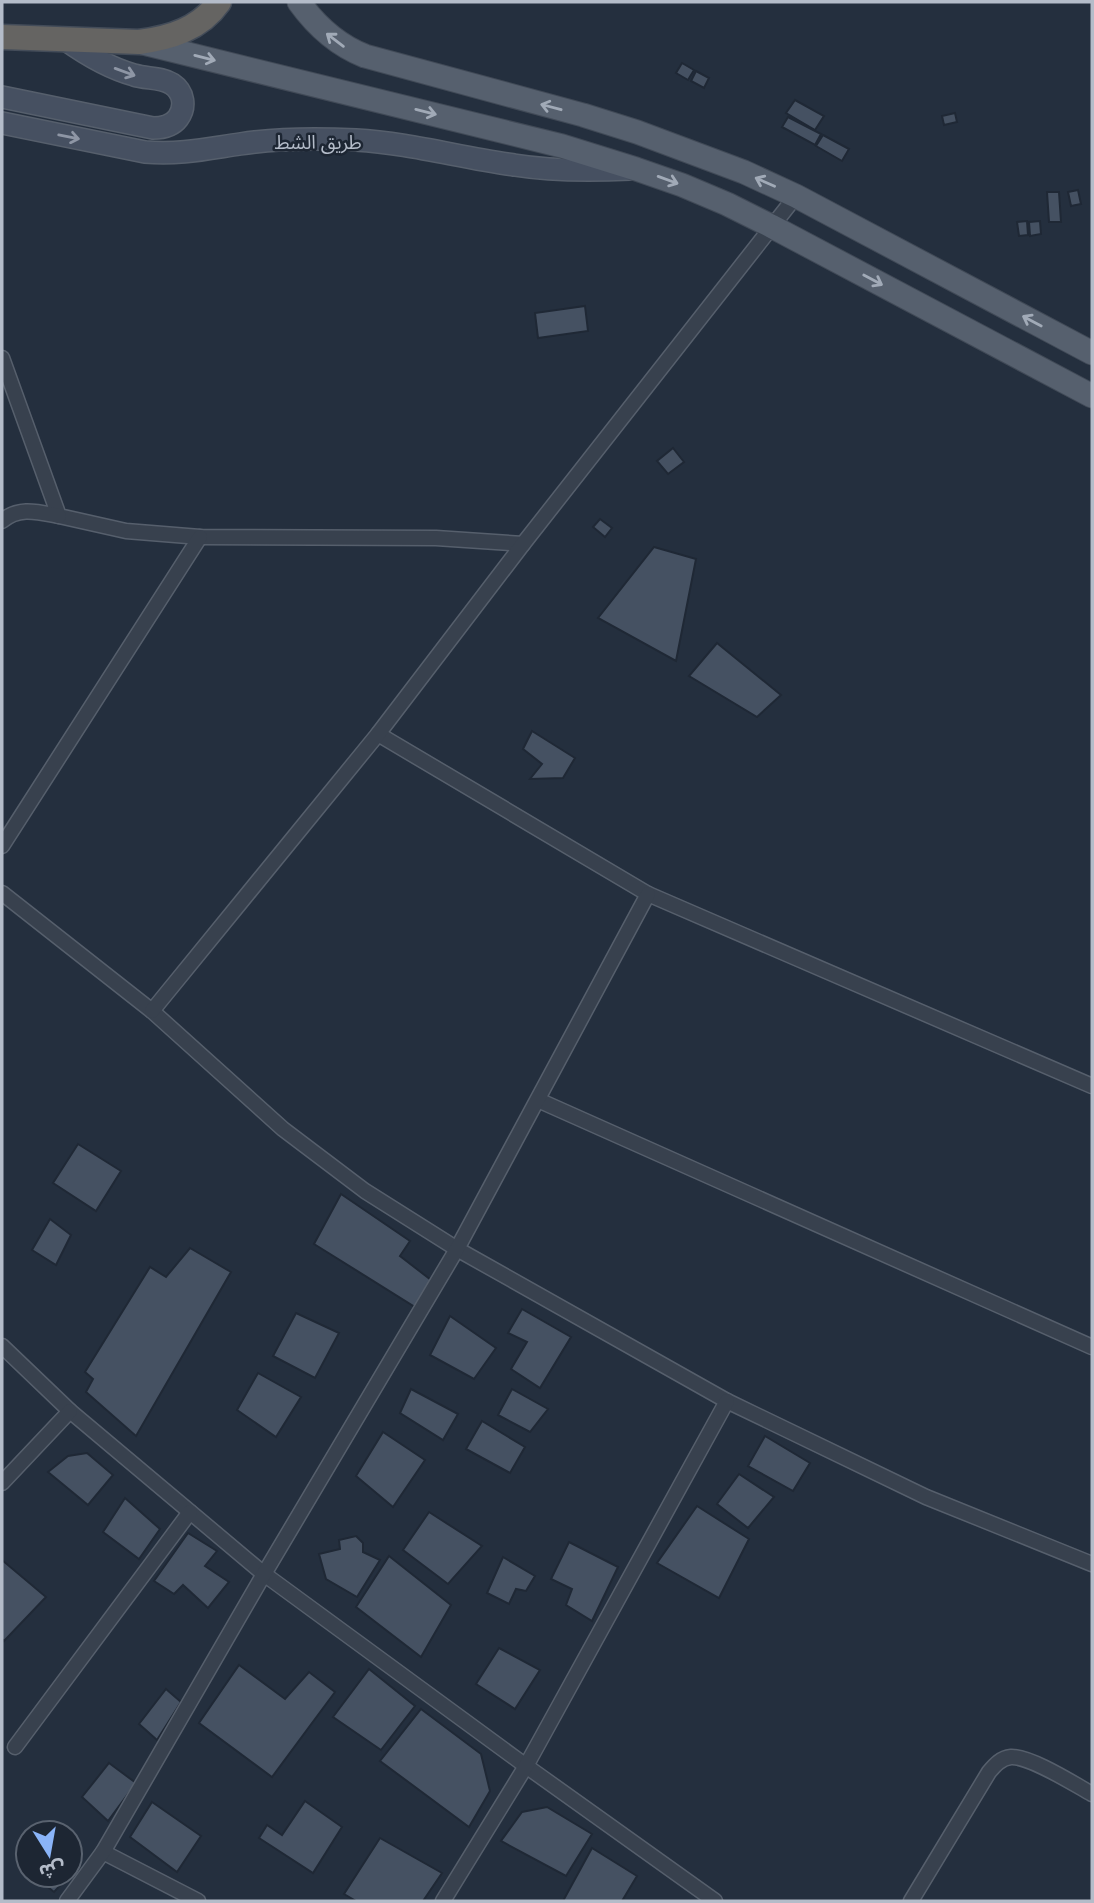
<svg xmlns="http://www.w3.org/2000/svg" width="1094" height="1903" viewBox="0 0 1094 1903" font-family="Lato,'Noto Sans Arabic',sans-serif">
<rect width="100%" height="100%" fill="#242f3e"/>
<g fill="#455162" stroke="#1f2835" stroke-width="2">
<path d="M 682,63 L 694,70 L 688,80 L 676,73 Z"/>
<path d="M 696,71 L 709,78 L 704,88 L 691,81 Z"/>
<path d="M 795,100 L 824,116 L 815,130 L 786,113 Z"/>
<path d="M 955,113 L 957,122 L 944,125 L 942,116 Z"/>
<path d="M 788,117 L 821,134 L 815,145 L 782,127 Z"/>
<path d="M 823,135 L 849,149 L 842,161 L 816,146 Z"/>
<path d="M 1078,190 L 1081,204 L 1071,206 L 1068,192 Z"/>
<path d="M 1047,192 L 1059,192 L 1061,222 L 1049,222 Z"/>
<path d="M 1027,221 L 1028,235 L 1019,236 L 1017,222 Z"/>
<path d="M 1040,221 L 1041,234 L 1030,236 L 1029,222 Z"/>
<path d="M 585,306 L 588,331 L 538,338 L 535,313 Z"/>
<path d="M 673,448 L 684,462 L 668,474 L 657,461 Z"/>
<path d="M 600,519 L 612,528 L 605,537 L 593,527 Z"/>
<path d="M 654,547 L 696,559 L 676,661 L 598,618 Z"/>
<path d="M 717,643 L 781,695 L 757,717 L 689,676 Z"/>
<path d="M 532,731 L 575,758 L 563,778 L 530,779 L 542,764 L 523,749 Z"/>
<path d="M 78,1144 L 121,1171 L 96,1211 L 53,1183 Z"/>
<path d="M 341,1194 L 410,1241 L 400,1256 L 431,1280 L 415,1307 L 314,1244 Z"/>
<path d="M 50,1219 L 71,1235 L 56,1265 L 32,1250 Z"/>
<path d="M 190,1248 L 231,1272 L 136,1436 L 86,1392 L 93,1379 L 85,1372 L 150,1267 L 166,1277 Z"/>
<path d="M 522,1309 L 571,1337 L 540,1388 L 511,1369 L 527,1342 L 508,1333 Z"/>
<path d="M 296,1313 L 339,1333 L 315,1378 L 273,1356 Z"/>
<path d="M 450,1316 L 496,1348 L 474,1379 L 430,1355 Z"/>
<path d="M 258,1373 L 301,1397 L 276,1437 L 237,1410 Z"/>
<path d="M 411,1389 L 458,1414 L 443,1440 L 400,1413 Z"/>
<path d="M 512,1389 L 548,1409 L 530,1432 L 498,1415 Z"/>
<path d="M 482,1421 L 525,1447 L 510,1473 L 466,1449 Z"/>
<path d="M 383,1432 L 425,1460 L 393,1507 L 356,1476 Z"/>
<path d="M 765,1436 L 810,1463 L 793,1491 L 748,1466 Z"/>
<path d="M 87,1453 L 113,1475 L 88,1505 L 48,1472 L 68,1456 Z"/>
<path d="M 739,1474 L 774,1497 L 748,1528 L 717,1504 Z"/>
<path d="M 125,1498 L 160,1529 L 139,1559 L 103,1532 Z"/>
<path d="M 697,1506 L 749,1539 L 719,1598 L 657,1563 Z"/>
<path d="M 429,1512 L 482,1546 L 448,1584 L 403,1550 Z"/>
<path d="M 188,1533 L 217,1551 L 205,1566 L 229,1582 L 208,1608 L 183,1585 L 174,1594 L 154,1581 Z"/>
<path d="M 356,1536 L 363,1543 L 363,1552 L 380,1560 L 357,1597 L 326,1579 L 319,1554 L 340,1549 L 339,1540 Z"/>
<path d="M 569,1542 L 618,1567 L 592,1621 L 566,1605 L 572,1589 L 551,1579 Z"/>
<path d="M 389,1556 L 451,1605 L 421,1657 L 356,1607 Z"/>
<path d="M 503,1557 L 535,1576 L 526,1591 L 516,1589 L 509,1604 L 487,1593 Z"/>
<path d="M 2,1560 L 46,1597 L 4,1641 L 2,1639 Z"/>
<path d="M 499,1648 L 540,1670 L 515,1709 L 476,1684 Z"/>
<path d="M 239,1665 L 285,1699 L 309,1672 L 335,1692 L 272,1777 L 199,1723 Z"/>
<path d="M 369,1669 L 415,1706 L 381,1750 L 333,1717 Z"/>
<path d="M 166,1689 L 181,1702 L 157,1740 L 139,1724 Z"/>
<path d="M 421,1709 L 481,1754 L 490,1791 L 469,1827 L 380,1761 Z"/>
<path d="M 109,1763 L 136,1783 L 108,1821 L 82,1797 Z"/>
<path d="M 305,1801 L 342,1827 L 313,1873 L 259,1838 L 267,1825 L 282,1835 Z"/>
<path d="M 152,1802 L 201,1836 L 177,1872 L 130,1837 Z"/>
<path d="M 547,1807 L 592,1834 L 566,1876 L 501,1841 L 522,1812 Z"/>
<path d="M 380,1838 L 442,1873 L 423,1901 L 356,1901 L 344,1894 Z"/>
<path d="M 592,1848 L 637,1876 L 622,1901 L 563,1901 Z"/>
<path d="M 33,1875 L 70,1875 L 54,1892 Z"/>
</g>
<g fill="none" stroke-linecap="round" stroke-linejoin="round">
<defs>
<g id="minor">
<path d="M 2,358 L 59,516 L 126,531 L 200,537 L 436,538 L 523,544"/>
<path d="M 2,521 C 19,506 38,512 59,516"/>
<path d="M 378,734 L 648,894 L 1092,1086"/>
<path d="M 2,846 L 200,537"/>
<path d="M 2,893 L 152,1011 L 283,1129 L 365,1191 L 457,1249 L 727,1401 L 926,1497 L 1092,1564"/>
<path d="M 152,1011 L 378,734 L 523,544 L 796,196"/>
<path d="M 538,1100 L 1092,1347"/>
<path d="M 2,1346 L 70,1411 L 264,1574 L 526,1766 L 715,1901"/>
<path d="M 2,1483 L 70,1411"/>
<path d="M 15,1747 L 190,1512"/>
<path d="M 103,1852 L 198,1901"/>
<path d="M 67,1901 L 103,1852 L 264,1574 L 457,1249 L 648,894"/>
<path d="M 443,1901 L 526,1766 L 727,1401"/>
<path d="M 911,1901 L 989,1772 C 995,1765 1001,1758 1011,1757 C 1030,1756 1074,1784 1092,1794"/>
</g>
<g id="secondary">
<path d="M 2,97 L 153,128 C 163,128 172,126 178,118 C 186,107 184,92 172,84 C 161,77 146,79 134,75 C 109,68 87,55 66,40"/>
<path d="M 2,123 L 145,152 C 179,155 206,149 240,144 C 278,138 317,138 356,140 C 410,143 461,158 514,165 C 552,171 591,171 630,169"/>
</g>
<g id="primary">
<path d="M 299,2 C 317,27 337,45 365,56 L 583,115 L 637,132 L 744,172 L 796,196 L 1092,353"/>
<path d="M 139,42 L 562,146 L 636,169 L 682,185 L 727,204 L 771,226 L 1092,396"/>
</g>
<path id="trunk" d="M 2,37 L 139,42 C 170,38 200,29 219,2"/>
</defs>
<use href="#minor" stroke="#565f6c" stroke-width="17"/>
<use href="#secondary" stroke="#565f6c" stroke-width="24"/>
<use href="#primary" stroke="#414a57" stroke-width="25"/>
<use href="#trunk" stroke="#434c59" stroke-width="27"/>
<use href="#minor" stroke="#38414e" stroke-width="14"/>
<use href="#secondary" stroke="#465061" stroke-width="21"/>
<use href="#primary" stroke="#56606e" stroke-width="23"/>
<use href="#trunk" stroke="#656462" stroke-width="24"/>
</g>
<defs><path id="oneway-shaft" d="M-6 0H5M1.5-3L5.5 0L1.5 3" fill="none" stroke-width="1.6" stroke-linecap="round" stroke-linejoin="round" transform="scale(1.75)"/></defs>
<g stroke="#a1aab7">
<use href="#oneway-shaft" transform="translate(335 40) rotate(-143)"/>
<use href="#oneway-shaft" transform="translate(205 58) rotate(14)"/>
<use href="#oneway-shaft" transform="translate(551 107) rotate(-165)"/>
<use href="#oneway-shaft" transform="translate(426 112) rotate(14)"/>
<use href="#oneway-shaft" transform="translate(668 180) rotate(20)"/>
<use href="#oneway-shaft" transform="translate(765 182) rotate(-156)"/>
<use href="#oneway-shaft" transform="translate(873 280) rotate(28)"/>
<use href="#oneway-shaft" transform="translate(1032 321) rotate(-152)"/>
</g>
<g stroke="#8e96a5">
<use href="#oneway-shaft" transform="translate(125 72) rotate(20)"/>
<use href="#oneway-shaft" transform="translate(69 137) rotate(11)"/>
</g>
<g text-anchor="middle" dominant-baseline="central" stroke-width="5" stroke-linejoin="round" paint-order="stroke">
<g font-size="19" fill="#b4bcc9" stroke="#1d2633">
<text x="318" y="141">طريق الشط</text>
</g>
</g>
<rect width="1094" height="1903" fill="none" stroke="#b4bcc9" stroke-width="7"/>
<g transform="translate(49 1854) rotate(169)"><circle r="33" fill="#1d2633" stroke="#59626f" stroke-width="2"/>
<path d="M0-5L12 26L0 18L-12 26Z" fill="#8ab4f8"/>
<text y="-10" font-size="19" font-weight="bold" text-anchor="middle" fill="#b4bcc9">ش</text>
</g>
</svg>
